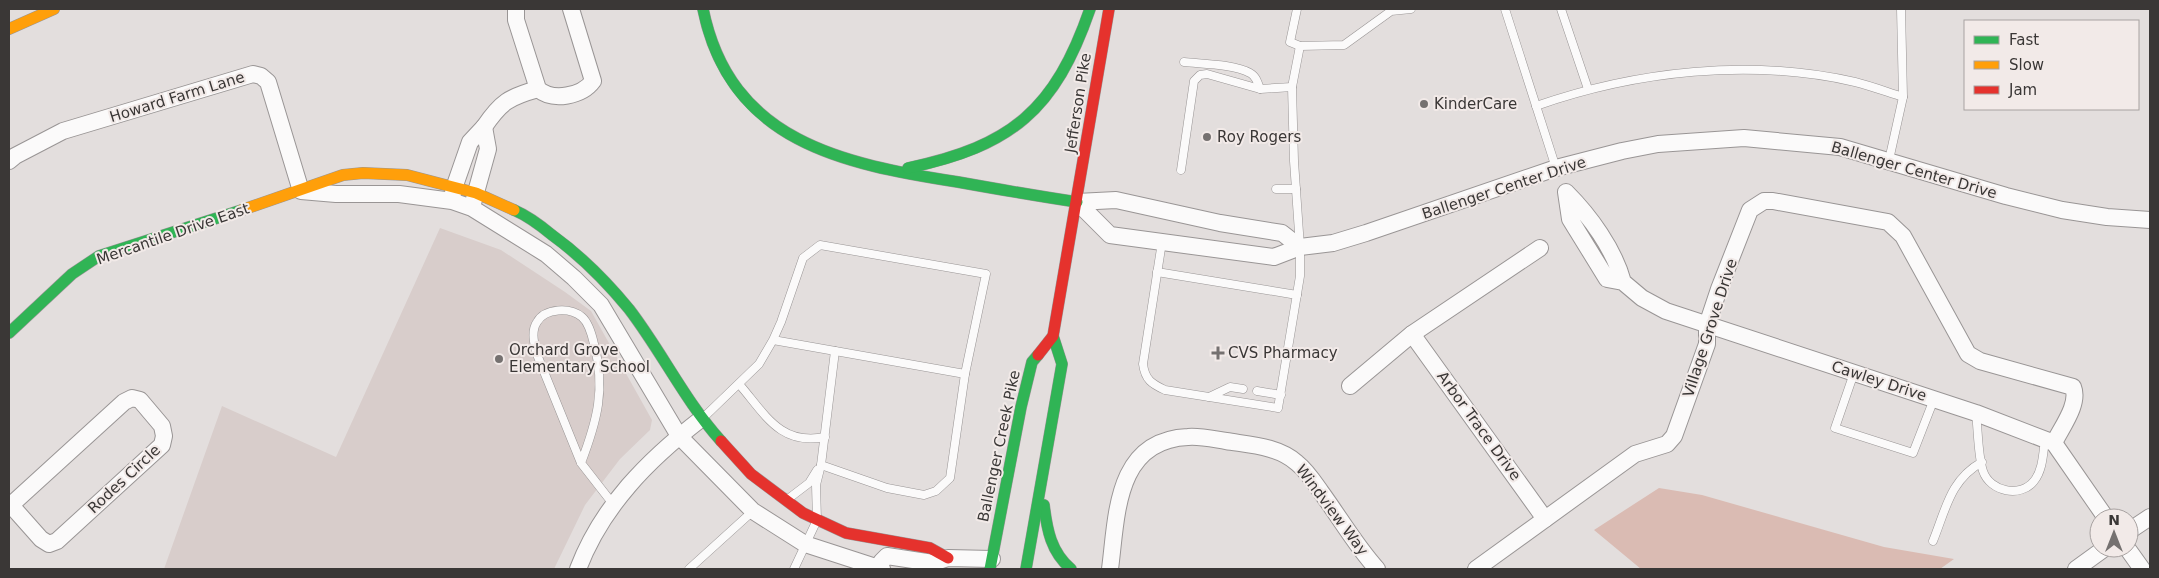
<svg xmlns="http://www.w3.org/2000/svg" width="2159" height="578" viewBox="0 0 2159 578" font-family="'DejaVu Sans',sans-serif">
<rect width="100%" height="100%" fill="#e3dedd"/>
<path fill="#d8cdcb" d="M 440,228 L 501,250 L 565,292 L 591,311 L 652,420 L 650,430 L 620,459 L 585,505 L 554,569 L 164,569 L 222,406 L 336,457 Z"/>
<path fill="#dabbb3" d="M 1659,488 L 1702,495 L 1884,547 L 1954,559 L 1940,569 L 1641,569 L 1594,530 Z"/>
<g fill="none" stroke-linecap="round" stroke-linejoin="round">
<defs>
<g id="lane">
<path d="M 1297,9 L 1290,42 L 1300,46 L 1344,45 L 1391,11 L 1411,9"/>
<path d="M 1505,9 L 1556,168"/>
<path d="M 1561,9 L 1588,89"/>
<path d="M 1184,62 C 1202,64 1234,64 1250,73 C 1256,76 1258,83 1260,89"/>
<path d="M 1536,106 C 1636,71 1750,58 1855,82 C 1871,86 1887,92 1903,97"/>
<path d="M 1889,160 L 1903,97 L 1901,9"/>
<path d="M 1181,170 L 1194,81 L 1200,75 L 1207,74 L 1260,89 L 1292,87"/>
<path d="M 1276,189 L 1296,189"/>
<path d="M 1162,242 L 1143,364 C 1145,380 1152,384 1165,390 L 1278,408 L 1300,276 L 1300,247 L 1294,161 L 1292,87 L 1300,46"/>
<path d="M 1157,272 L 1297,295"/>
<path d="M 835,351 L 821,465 L 887,488 L 924,495 L 936,491 L 950,478 L 965,374"/>
<path d="M 1854,373 L 1835,428 L 1913,453 L 1934,399"/>
<path d="M 739,384 C 765,414 780,446 825,437"/>
<path d="M 1257,391 L 1281,395"/>
<path d="M 1209,397 L 1230,387 L 1243,389"/>
<path d="M 1976,413 C 1978,429 1978,457 1983,471 C 1990,492 2021,498 2034,481 C 2043,470 2043,453 2045,440"/>
<path d="M 703,418 L 759,364 L 773,340 L 781,322 L 803,258 L 820,245 L 986,274 L 965,374 L 773,340"/>
<path d="M 581,463 C 597,421 606,389 594,344 C 592,335 589,323 582,317 C 570,307 545,308 537,322 C 531,331 534,342 536,352 L 581,463 L 613,504"/>
<path d="M 788,499 L 809,483 L 817,470"/>
<path d="M 1933,541 C 1946,509 1950,480 1982,462"/>
<path d="M 689,569 L 753,511"/>
<path d="M 794,569 L 817,520 L 816,485 L 821,465"/>
</g>
<g id="street">
<path d="M 516,9 L 516,20 L 538,89 C 553,102 582,96 593,81 L 571,9"/>
<path d="M 484,127 C 501,102 509,97 538,89"/>
<path d="M 9,161 L 15,156 L 63,131 L 253,74 L 261,76 L 268,82 L 301,191 L 336,194 L 399,194 L 452,201 L 472,208 L 546,254 L 574,278 L 601,305 L 679,436 L 753,511 L 805,544 L 882,569"/>
<path d="M 452,198 L 454,188 L 470,142 L 484,127 L 488,149 L 473,203"/>
<path d="M 1077,202 L 1110,235 L 1274,257 L 1300,247 L 1333,243 L 1366,233 L 1556,168 L 1622,151 L 1658,144 L 1744,138 L 1840,147 L 2006,196 L 2062,210 L 2107,217 L 2150,220"/>
<path d="M 1077,202 L 1116,200 L 1220,223 L 1282,233 L 1300,247"/>
<path d="M 1623,282 C 1614,249 1590,216 1566,192 L 1570,219 L 1607,279 L 1623,282 L 1642,298 L 1666,311 L 1976,413 L 2054,443 L 2106,518"/>
<path d="M 1412,334 L 1545,519"/>
<path d="M 1350,386 L 1412,334 L 1540,248"/>
<path d="M 9,503 L 41,539 L 49,544 L 57,541 L 162,445 L 164,436 L 162,426 L 140,400 L 132,398 L 124,402 L 11,505"/>
<path d="M 2129,531 L 2150,517"/>
<path d="M 2127,548 L 2142,569"/>
<path d="M 877,568 L 882,561 L 887,556 L 933,563 L 948,558 L 992,559"/>
<path d="M 578,569 C 602,506 648,460 701,419"/>
<path d="M 1110,569 C 1117,516 1115,440 1188,437 C 1200,436 1213,439 1226,441 C 1250,445 1278,446 1297,463 C 1307,471 1314,482 1321,492 C 1340,518 1356,546 1377,569"/>
<path d="M 1476,569 L 1635,454 L 1667,444 L 1674,436 L 1707,344 L 1707,325 L 1719,289 L 1750,210 L 1764,201 L 1773,201 L 1888,222 L 1903,236 L 1968,354 L 1980,361 L 2073,387 C 2080,404 2061,428 2054,443"/>
<path d="M 2076,569 L 2105,548"/>
</g>
<g id="fast">
<path d="M 703,9 C 730,142 843,164 958,182 C 997,189 1037,196 1077,202"/>
<path d="M 908,168 C 1012,146 1055,110 1090,9"/>
<path d="M 514,210 C 528,216 540,225 552,235 C 581,256 606,281 629,309 C 662,352 685,401 721,441"/>
<path d="M 9,333 L 72,274 L 99,256 L 242,210"/>
<path d="M 1044,505 C 1047,530 1051,552 1071,569"/>
<path d="M 990,569 L 1021,407 L 1032,362 L 1038,355"/>
<path d="M 1026,569 L 1062,364 L 1053,336"/>
</g>
<g id="slow">
<path d="M 9,29 L 54,9"/>
<path d="M 242,210 L 343,175 L 363,173 L 407,175 L 476,193 L 514,210"/>
</g>
<g id="jam">
<path d="M 1038,355 L 1053,336 L 1109,9"/>
<path d="M 721,441 L 751,474 L 803,513 L 846,533 L 930,548 L 948,558"/>
</g>
</defs>
<use href="#lane" stroke="#999595" stroke-width="9"/>
<use href="#street" stroke="#999595" stroke-width="18"/>
<use href="#fast" stroke="#999595" stroke-width="12"/>
<use href="#slow" stroke="#999595" stroke-width="12"/>
<use href="#jam" stroke="#999595" stroke-width="12"/>
<use href="#lane" stroke="#fbfafa" stroke-width="8"/>
<use href="#street" stroke="#fbfafa" stroke-width="16"/>
<use href="#fast" stroke="#30b455" stroke-width="11"/>
<use href="#slow" stroke="#ff9f0a" stroke-width="11"/>
<use href="#jam" stroke="#e5322d" stroke-width="11"/>
</g>
<g fill="#757170" stroke="#f2eae8" stroke-width="2">
<circle cx="1424" cy="104" r="5"/>
<circle cx="1207" cy="137" r="5"/>
<path d="M1215.5 345.5h5v5h5v5h-5v5h-5v-5h-5v-5h5z"/>
<circle cx="499" cy="359" r="5"/>
</g>
<g text-anchor="middle" dominant-baseline="central" stroke-width="4" stroke-linejoin="round" paint-order="stroke">
<g font-size="15" fill="#3a3736" stroke="#f2eae8">
<text transform="translate(177 97) rotate(-17)">Howard Farm Lane</text>
<text transform="translate(1078 103) rotate(-81)">Jefferson Pike</text>
<text transform="translate(1914 170) rotate(16)">Ballenger Center Drive</text>
<text transform="translate(1504 188) rotate(-18)">Ballenger Center Drive</text>
<text transform="translate(173 234) rotate(-19)">Mercantile Drive East</text>
<text transform="translate(1710 328) rotate(-72)">Village Grove Drive</text>
<text transform="translate(1879 381) rotate(18)">Cawley Drive</text>
<text transform="translate(1479 426) rotate(54)">Arbor Trace Drive</text>
<text transform="translate(999 446) rotate(-78)">Ballenger Creek Pike</text>
<text transform="translate(124 479) rotate(-43)">Rodes Circle</text>
<text transform="translate(1332 510) rotate(53)">Windview Way</text>
</g>
<g font-size="15" fill="#3a3736" stroke="#f2eae8" text-anchor="start">
<text x="1434" y="104">KinderCare</text>
<text x="1217" y="137">Roy Rogers</text>
<text x="509" y="350">Orchard Grove<tspan x="509" dy="17">Elementary School</tspan></text>
<text x="1228" y="353">CVS Pharmacy</text>
</g>
</g>
<rect width="2159" height="578" fill="none" stroke="#3a3736" stroke-width="20"/>
<rect x="1964" y="20" width="175" height="90" fill="#f2eae8" stroke="#a8a2a1"/>
<rect x="1974" y="36" width="25" height="8" fill="#30b455" stroke="#a8a2a1"/>
<text x="2009" y="45" font-size="15" fill="#3a3736">Fast</text>
<rect x="1974" y="61" width="25" height="8" fill="#ff9f0a" stroke="#a8a2a1"/>
<text x="2009" y="70" font-size="15" fill="#3a3736">Slow</text>
<rect x="1974" y="86" width="25" height="8" fill="#e5322d" stroke="#a8a2a1"/>
<text x="2009" y="95" font-size="15" fill="#3a3736">Jam</text>
<g transform="translate(2114 533)"><circle r="24" fill="#f2eae8" stroke="#a8a2a1"/>
<path d="M0-4L9 19L0 12L-9 19Z" fill="#757170"/>
<text y="-8" font-size="14" font-weight="bold" text-anchor="middle" fill="#3a3736">N</text>
</g>
</svg>
